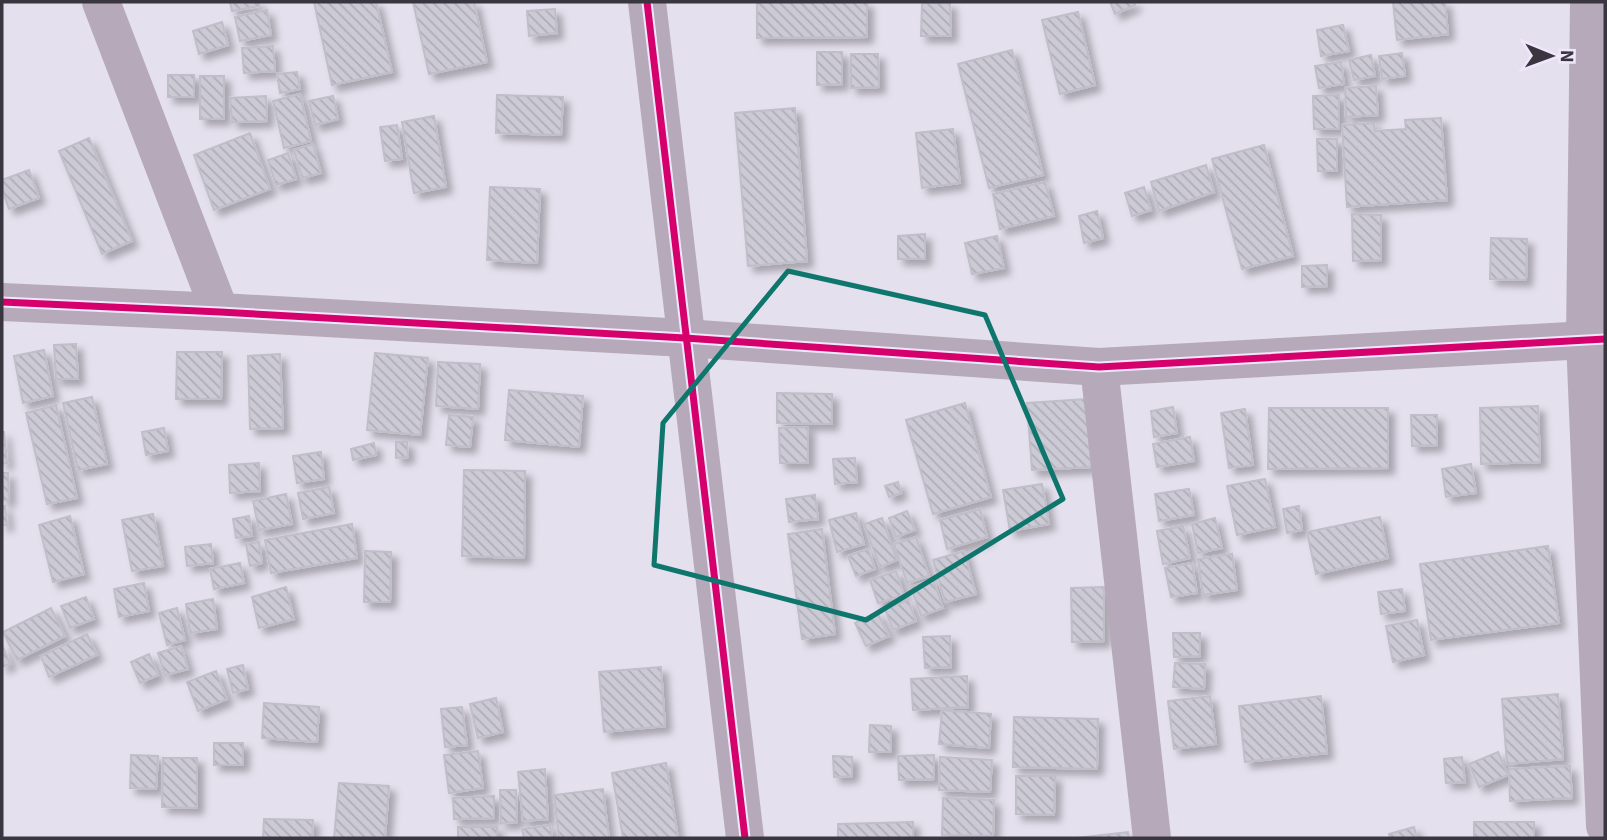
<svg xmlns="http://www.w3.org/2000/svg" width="1607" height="840" viewBox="0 0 1607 840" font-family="'Source Sans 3',sans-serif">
<defs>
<pattern id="building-back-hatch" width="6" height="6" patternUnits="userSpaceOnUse" patternTransform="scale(1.75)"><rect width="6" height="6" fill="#cbcad5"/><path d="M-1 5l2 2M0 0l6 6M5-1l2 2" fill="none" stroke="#afaeb8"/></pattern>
<filter id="shadow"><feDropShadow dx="6" dy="6" stdDeviation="3.5" flood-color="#0004"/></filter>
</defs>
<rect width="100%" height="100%" fill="#e4e0ed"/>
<g fill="url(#building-back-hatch)" stroke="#c0bec9" stroke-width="2" filter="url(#shadow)">
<path d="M 230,2 L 259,2 L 259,6 L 232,11 Z"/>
<path d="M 314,2 L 376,2 L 392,72 L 332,85 Z"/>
<path d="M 413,2 L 474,2 L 487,62 L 429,74 Z"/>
<path d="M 757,2 L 867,2 L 867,37 L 757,38 Z"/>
<path d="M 1110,2 L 1134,2 L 1135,5 L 1115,14 Z"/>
<path d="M 1393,2 L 1445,2 L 1448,34 L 1397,40 Z"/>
<path d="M 922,3 L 950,3 L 951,36 L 921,36 Z"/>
<path d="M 555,9 L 557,33 L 529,36 L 527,11 Z"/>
<path d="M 267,10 L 271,35 L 240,41 L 235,17 Z"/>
<path d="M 1078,12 L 1095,85 L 1060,94 L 1042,20 Z"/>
<path d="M 222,22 L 228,45 L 199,54 L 193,31 Z"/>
<path d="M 1343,25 L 1349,51 L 1321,56 L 1317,30 Z"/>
<path d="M 273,46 L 275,71 L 244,73 L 242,48 Z"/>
<path d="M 1012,50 L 1043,175 L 989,188 L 958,64 Z"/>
<path d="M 817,52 L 842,52 L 842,84 L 817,85 Z"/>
<path d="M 1402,53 L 1405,76 L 1382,79 L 1379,56 Z"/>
<path d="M 851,54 L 878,54 L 879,87 L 851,88 Z"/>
<path d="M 1371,55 L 1375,76 L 1354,80 L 1349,60 Z"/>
<path d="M 1341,62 L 1344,84 L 1319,88 L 1315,66 Z"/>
<path d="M 297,72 L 300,89 L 280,93 L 277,74 Z"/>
<rect x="168" y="75" width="26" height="22"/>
<rect x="200" y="76" width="24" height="43"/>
<path d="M 1376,86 L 1378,115 L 1346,117 L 1345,88 Z"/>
<path d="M 300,94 L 311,141 L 284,148 L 273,101 Z"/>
<path d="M 497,95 L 563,97 L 561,135 L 496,133 Z"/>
<path d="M 1339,95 L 1339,129 L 1314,129 L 1313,96 Z"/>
<path d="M 266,96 L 267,121 L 232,122 L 230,98 Z"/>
<path d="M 333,96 L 338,119 L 315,125 L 309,101 Z"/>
<path d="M 795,108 L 807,261 L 748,266 L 735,113 Z"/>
<path d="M 434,116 L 446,187 L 414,193 L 402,122 Z"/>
<path d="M 1441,118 L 1447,200 L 1347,207 L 1342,125 L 1374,123 L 1375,131 L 1406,129 L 1405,120 Z"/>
<path d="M 397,125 L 402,159 L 385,161 L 380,127 Z"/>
<path d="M 953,129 L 960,183 L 922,188 L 916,133 Z"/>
<path d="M 250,133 L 270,189 L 214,210 L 194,155 Z"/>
<path d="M 89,138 L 132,241 L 102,254 L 59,151 Z"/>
<path d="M 1317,139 L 1337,139 L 1337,171 L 1318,171 Z"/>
<path d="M 313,144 L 321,173 L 302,178 L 294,150 Z"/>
<path d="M 1264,145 L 1293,256 L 1242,269 L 1212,159 Z"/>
<path d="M 288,153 L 296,179 L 276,185 L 268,160 Z"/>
<path d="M 1206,165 L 1214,192 L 1159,211 L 1151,182 Z"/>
<path d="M 29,170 L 39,198 L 9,209 L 2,189 L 2,180 Z"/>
<path d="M 1045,182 L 1054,216 L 1000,229 L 993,194 Z"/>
<path d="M 490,187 L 540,189 L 537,263 L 487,260 Z"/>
<path d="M 1144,187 L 1151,210 L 1132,216 L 1125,193 Z"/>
<path d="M 1097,211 L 1103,238 L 1084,243 L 1079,216 Z"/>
<path d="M 1352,214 L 1381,215 L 1381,260 L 1353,261 Z"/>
<path d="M 925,234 L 925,259 L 898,259 L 898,236 Z"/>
<path d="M 997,236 L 1004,268 L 972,274 L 965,243 Z"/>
<path d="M 1491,238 L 1527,239 L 1526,280 L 1490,279 Z"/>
<path d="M 1327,265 L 1327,286 L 1302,287 L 1302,266 Z"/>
<path d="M 76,344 L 78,379 L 56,379 L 54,345 Z"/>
<path d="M 44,350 L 53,396 L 23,403 L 14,356 Z"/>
<path d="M 177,352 L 222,352 L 221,399 L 176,399 Z"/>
<path d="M 375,353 L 428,358 L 420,435 L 367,430 Z"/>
<path d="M 280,354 L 283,428 L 250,429 L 248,356 Z"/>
<path d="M 438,362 L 480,364 L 478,409 L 436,406 Z"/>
<path d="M 509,390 L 583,396 L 579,447 L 505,440 Z"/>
<path d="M 777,393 L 832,394 L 832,424 L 777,423 Z"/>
<path d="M 92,397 L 107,464 L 78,470 L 63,403 Z"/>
<path d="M 1086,399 L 1091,467 L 1032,470 L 1027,403 Z"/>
<path d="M 965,403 L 991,497 L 933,514 L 906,420 Z"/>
<path d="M 56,405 L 77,498 L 47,504 L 26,413 Z"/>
<path d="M 1538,406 L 1540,462 L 1481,464 L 1480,408 Z"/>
<path d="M 1173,407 L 1177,433 L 1154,437 L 1151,411 Z"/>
<path d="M 1269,408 L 1388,408 L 1388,468 L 1268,469 Z"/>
<path d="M 1245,409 L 1253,465 L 1229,468 L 1221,413 Z"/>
<path d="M 449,415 L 473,417 L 470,447 L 446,445 Z"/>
<path d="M 1411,415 L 1437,415 L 1437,445 L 1412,446 Z"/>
<path d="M 808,427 L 808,463 L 780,463 L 779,428 Z"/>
<path d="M 164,428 L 168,451 L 146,455 L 142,432 Z"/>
<path d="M 2,432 L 4,432 L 7,463 L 2,464 Z"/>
<path d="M 1190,437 L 1194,461 L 1157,467 L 1153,444 Z"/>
<path d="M 396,442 L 407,442 L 408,457 L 396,458 Z"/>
<path d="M 374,443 L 376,455 L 353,460 L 351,449 Z"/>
<path d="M 321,452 L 324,479 L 297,483 L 293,456 Z"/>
<path d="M 855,458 L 857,482 L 835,484 L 833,459 Z"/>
<path d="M 259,463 L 260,491 L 230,493 L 229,465 Z"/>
<path d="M 1471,464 L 1476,493 L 1446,497 L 1442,469 Z"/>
<path d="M 464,470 L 525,471 L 524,558 L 462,556 Z"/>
<path d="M 2,473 L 8,473 L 9,500 L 2,500 Z"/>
<path d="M 1265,479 L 1275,527 L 1237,535 L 1227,486 Z"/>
<path d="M 898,482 L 901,493 L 889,497 L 885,486 Z"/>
<path d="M 1042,484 L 1049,524 L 1010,531 L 1003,490 Z"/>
<path d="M 329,487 L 334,513 L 303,519 L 298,493 Z"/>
<path d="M 1189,489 L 1194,515 L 1159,521 L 1155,494 Z"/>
<path d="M 286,494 L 292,524 L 259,530 L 253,501 Z"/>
<path d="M 815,495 L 818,519 L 789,522 L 786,499 Z"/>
<path d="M 2,506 L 5,506 L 7,525 L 2,525 Z"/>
<path d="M 1299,506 L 1302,530 L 1287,533 L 1283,509 Z"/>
<path d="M 980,509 L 987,537 L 947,549 L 940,520 Z"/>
<path d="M 907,511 L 915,530 L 896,537 L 889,518 Z"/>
<path d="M 856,513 L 864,544 L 837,552 L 829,520 Z"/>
<path d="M 153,514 L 163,566 L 132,571 L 122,520 Z"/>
<path d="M 70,516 L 84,574 L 53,582 L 39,525 Z"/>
<path d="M 249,516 L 252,536 L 236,538 L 233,519 Z"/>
<path d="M 1380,517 L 1388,558 L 1316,574 L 1307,532 Z"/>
<path d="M 882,518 L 897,560 L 880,567 L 864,524 Z"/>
<path d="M 1215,518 L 1222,548 L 1198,553 L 1192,524 Z"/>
<path d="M 352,524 L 357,558 L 271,573 L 265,540 Z"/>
<path d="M 1183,526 L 1190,558 L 1163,564 L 1157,531 Z"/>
<path d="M 822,529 L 835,634 L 802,639 L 788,534 Z"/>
<path d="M 916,537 L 929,576 L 907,583 L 894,544 Z"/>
<path d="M 259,542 L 262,563 L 250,566 L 246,544 Z"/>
<path d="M 211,544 L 213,563 L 187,566 L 185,547 Z"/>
<path d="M 1548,546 L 1559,623 L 1431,640 L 1420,564 Z"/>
<path d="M 868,549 L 875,569 L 856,576 L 848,556 Z"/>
<path d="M 365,551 L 391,552 L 390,602 L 364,602 Z"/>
<path d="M 964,551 L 976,594 L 945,602 L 933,560 Z"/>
<path d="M 1232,554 L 1237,590 L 1203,595 L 1198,559 Z"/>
<path d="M 240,563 L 244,583 L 214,589 L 210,569 Z"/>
<path d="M 1192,563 L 1197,593 L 1171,597 L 1165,568 Z"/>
<path d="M 896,571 L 904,595 L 878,603 L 870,580 Z"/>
<path d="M 933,579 L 943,608 L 921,616 L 911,587 Z"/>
<path d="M 144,583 L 149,611 L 119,617 L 114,589 Z"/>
<path d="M 286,587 L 294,619 L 259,628 L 252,597 Z"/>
<path d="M 1104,587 L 1104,641 L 1072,642 L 1071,588 Z"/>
<path d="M 1402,589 L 1405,611 L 1381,614 L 1378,592 Z"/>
<path d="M 86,597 L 94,619 L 70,628 L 61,606 Z"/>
<path d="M 213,599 L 217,629 L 190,633 L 186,604 Z"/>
<path d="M 908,600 L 916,621 L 893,630 L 885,609 Z"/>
<path d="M 51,608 L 65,636 L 17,660 L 3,632 Z"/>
<path d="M 177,608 L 185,640 L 167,645 L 159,613 Z"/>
<path d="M 877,612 L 889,636 L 866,646 L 855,623 Z"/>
<path d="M 1417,620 L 1424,655 L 1393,662 L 1386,626 Z"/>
<path d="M 1173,633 L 1200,633 L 1200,656 L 1174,657 Z"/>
<path d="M 87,634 L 97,655 L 49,677 L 41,656 Z"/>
<path d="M 950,636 L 951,667 L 925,668 L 923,637 Z"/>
<path d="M 2,644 L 10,664 L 2,667 Z"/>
<path d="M 181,646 L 188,669 L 165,675 L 158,653 Z"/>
<path d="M 149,654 L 158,675 L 140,683 L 131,662 Z"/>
<path d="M 1175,663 L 1205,664 L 1204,689 L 1173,687 Z"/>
<path d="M 243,665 L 248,689 L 233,693 L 227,669 Z"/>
<path d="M 661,667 L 665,726 L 604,732 L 599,672 Z"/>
<path d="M 216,671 L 227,699 L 198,711 L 187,682 Z"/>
<path d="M 967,676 L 968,707 L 913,710 L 911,679 Z"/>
<path d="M 1558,694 L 1563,759 L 1507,764 L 1502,699 Z"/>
<path d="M 1210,696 L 1216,744 L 1174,749 L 1168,701 Z"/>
<path d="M 1321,696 L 1327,753 L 1245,762 L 1239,706 Z"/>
<path d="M 496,698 L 503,732 L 478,738 L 470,704 Z"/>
<path d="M 264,703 L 319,707 L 317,742 L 262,738 Z"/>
<path d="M 462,707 L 467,745 L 445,747 L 441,709 Z"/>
<path d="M 942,710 L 991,714 L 989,748 L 939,744 Z"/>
<path d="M 1014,717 L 1098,719 L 1097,769 L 1013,767 Z"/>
<path d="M 870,725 L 891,726 L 891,752 L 869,752 Z"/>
<rect x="214" y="743" width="29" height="22"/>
<path d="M 478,751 L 483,788 L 449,793 L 444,755 Z"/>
<path d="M 1498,752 L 1508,775 L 1479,787 L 1469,764 Z"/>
<path d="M 131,755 L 158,756 L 156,789 L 130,788 Z"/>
<path d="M 934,755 L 934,779 L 899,780 L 898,756 Z"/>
<path d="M 833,756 L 852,757 L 852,776 L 834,777 Z"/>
<path d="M 940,757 L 992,760 L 990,792 L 939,790 Z"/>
<path d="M 1462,757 L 1465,782 L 1446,783 L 1444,759 Z"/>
<path d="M 163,758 L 197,758 L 197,808 L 162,807 Z"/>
<path d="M 666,763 L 678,838 L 623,838 L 612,773 Z"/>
<path d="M 1570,766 L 1572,798 L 1510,801 L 1509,769 Z"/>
<path d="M 545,769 L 548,819 L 523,821 L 518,772 Z"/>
<path d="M 1016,776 L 1055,776 L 1054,815 L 1016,814 Z"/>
<path d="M 339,783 L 389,786 L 385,838 L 334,838 Z"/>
<path d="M 603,789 L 609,838 L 559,838 L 554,795 Z"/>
<path d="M 500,790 L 516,790 L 517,822 L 501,823 Z"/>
<path d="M 494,796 L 494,818 L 454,819 L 453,798 Z"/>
<path d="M 943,798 L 994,800 L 993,836 L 942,835 Z"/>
<path d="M 264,819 L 313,820 L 312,838 L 263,838 Z"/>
<path d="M 913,822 L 913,838 L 838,838 L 838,824 Z"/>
<rect x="1474" y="822" width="60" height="16"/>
<path d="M 550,825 L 552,838 L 524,838 L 522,829 Z"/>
<rect x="458" y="827" width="39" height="11"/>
<path d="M 1414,827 L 1417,838 L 1390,838 L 1389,834 Z"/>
<path d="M 1128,832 L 1129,838 L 1076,838 Z"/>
</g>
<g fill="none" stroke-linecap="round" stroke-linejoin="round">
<g stroke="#b6a9b9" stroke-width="38">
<path d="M 101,2 L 220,312"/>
<path d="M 647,2 L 745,838"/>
<path d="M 1589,2 L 1585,339 L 1605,826"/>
<path d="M 2,302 L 220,312 L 685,338 L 1099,367 L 1605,339"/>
<path d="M 1099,367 L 1152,838"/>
</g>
<defs>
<g id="cycleway">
<path d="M 647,2 L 745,838"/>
<path d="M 2,302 L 220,312 L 685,338 L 1099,367 L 1605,339"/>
</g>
</defs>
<use href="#cycleway" stroke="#efe8fc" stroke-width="11"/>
<use href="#cycleway" stroke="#d6006c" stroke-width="7"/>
</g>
<path fill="none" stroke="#0f766e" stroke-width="5" stroke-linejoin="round" d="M 788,271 L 985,315 L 1063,499 L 866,620 L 654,565 L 663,423 Z"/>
<rect width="1607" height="840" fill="none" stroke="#3a3640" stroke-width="7"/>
<g transform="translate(1551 56) rotate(91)" stroke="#efe8fc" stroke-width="5" paint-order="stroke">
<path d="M0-5L12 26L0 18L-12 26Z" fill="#3a3640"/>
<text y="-10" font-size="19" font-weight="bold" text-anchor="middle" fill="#3a3640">N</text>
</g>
</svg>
